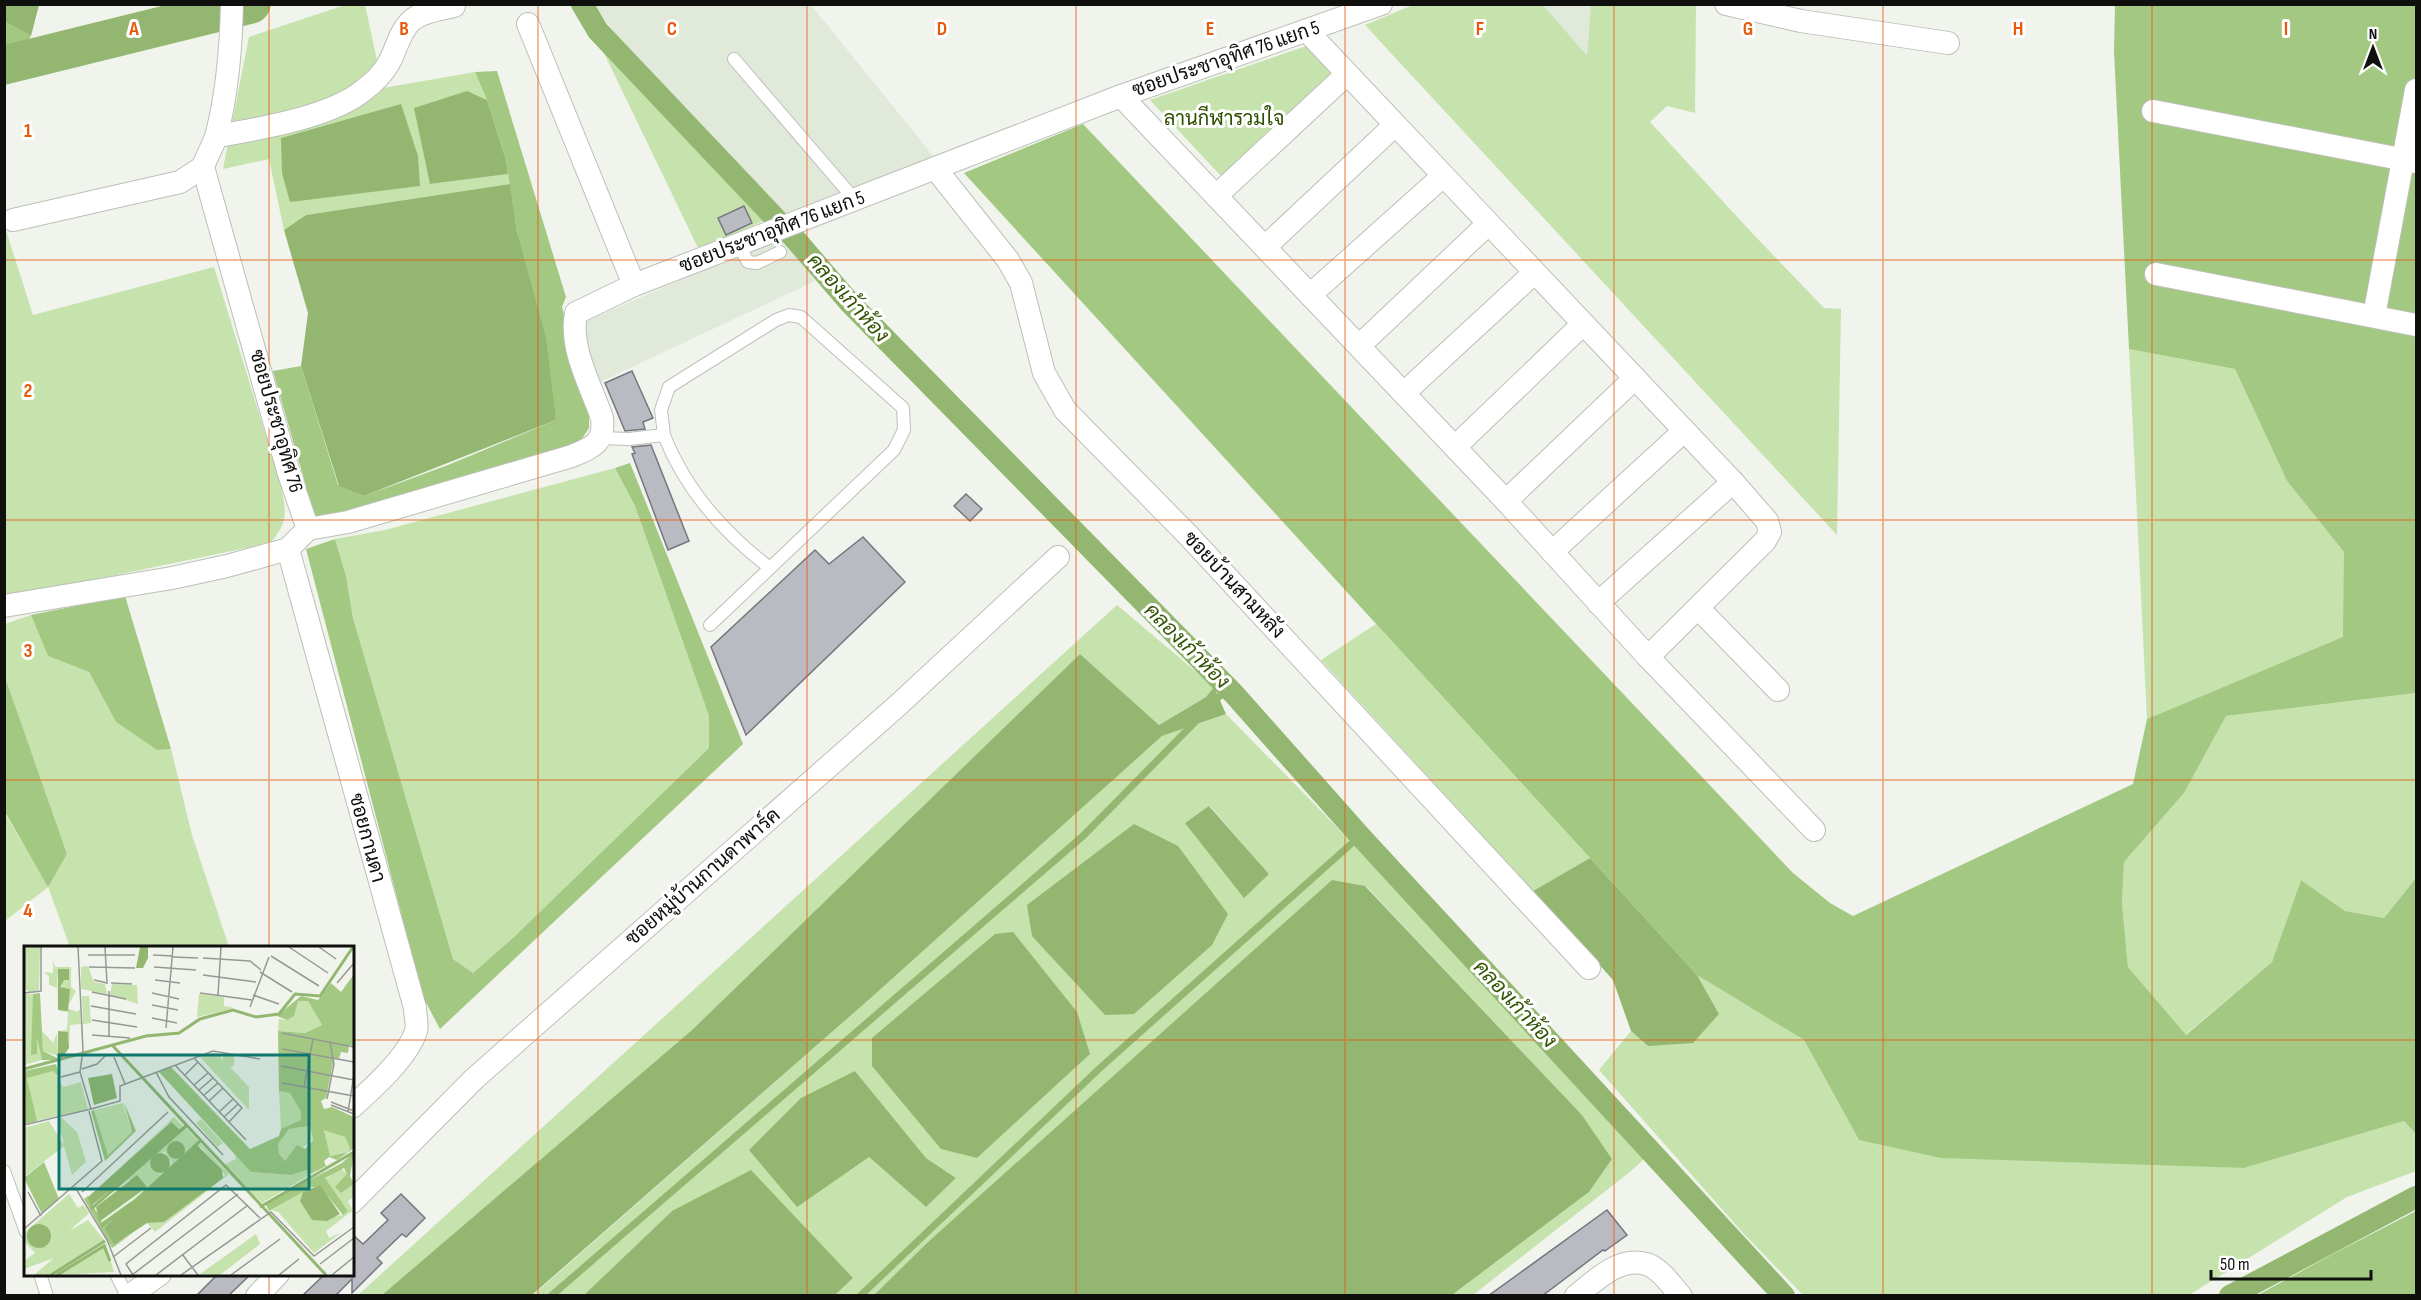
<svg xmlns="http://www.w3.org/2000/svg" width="2421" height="1300" viewBox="0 0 2421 1300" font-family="'Sofia Sans Condensed',Sarabun,sans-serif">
<rect width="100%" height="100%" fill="#f0f4ec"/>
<g fill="#e0e9da">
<path d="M 595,5 L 811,5 L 934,157 L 782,215 L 624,47 Z"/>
<path d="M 1543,5 L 1591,5 L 1587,57 Z"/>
<path d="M 783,235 L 815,281 L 600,382 L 580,324 Z"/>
</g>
<g fill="#c6e2ad" fill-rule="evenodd">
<path d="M 345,5 L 365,5 L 383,88 L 475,72 L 487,100 L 466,91 L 430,184 L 508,174 L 510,184 L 306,215 L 284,230 L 269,159 L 223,169 L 249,37 Z"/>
<path d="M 1413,5 L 1543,5 L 1587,56 L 1591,5 L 1696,5 L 1695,113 L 1667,106 L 1650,122 L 1753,234 L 1824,308 L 1841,309 L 1837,535 L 1365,25 Z"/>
<path d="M 1312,44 L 1337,72 L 1222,177 L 1150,100 Z"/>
<path d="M 603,51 L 612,55 L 772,217 L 699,250 Z"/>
<path d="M 4,224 L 33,315 L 214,267 L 281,485 C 286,512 289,522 270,543 L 5,598 Z"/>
<path d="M 2129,349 L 2235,369 L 2287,481 L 2344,552 L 2344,637 L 2147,719 Z"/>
<path d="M 615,468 L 635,506 L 709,716 L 709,748 L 514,937 L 473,973 L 453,959 L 353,618 L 346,576 L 335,539 L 385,530 Z"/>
<path d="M 1117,605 L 1214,687 L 1206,697 L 1159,725 L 1080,654 L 692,1030 L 382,1295 L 357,1296 Z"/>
<path d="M 31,615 L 48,656 L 89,672 L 116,722 L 157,750 L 171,749 L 192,835 L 229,947 L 70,947 L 48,887 L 5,921 L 4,812 L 48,886 L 67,854 L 5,677 L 5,624 Z"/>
<path d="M 1376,624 L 1590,858 L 1533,891 L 1321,660 Z"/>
<path d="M 2416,693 L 2416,878 L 2384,918 L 2345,911 L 2301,880 L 2272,962 L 2185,1035 L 2128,967 L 2122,903 L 2124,862 L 2184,793 L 2226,716 Z"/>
<path d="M 1226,714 L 1326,816 L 1645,1158 L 1631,1171 L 1473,1295 L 1452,1295 L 1589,1192 L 1612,1159 L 1582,1115 L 1366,886 L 928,1242 L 874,1295 L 835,1295 L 853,1278 L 672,1211 L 584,1295 L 532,1296 L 873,996 L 1162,736 ZM 1210,806 L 1269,874 L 1269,875 L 1185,823 ZM 1077,1012 L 1015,1121 L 977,1158 ZM 855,1071 L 926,1158 L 956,1178 L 926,1207 L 869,1157 Z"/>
<path d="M 1697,975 L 1804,1040 L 1859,1140 L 2108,1162 L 2244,1168 L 2404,1121 L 2416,1134 L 2416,1171 L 2347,1197 L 2189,1295 L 1803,1295 L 1744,1234 L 1599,1070 L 1631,1031 L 1648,1046 L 1719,1014 Z"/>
</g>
<g fill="#a3c881">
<path d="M 2115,5 L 2416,5 L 2416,693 L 2226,716 L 2184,793 L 2124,862 L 2122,903 L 2128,967 L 2186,1035 L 2272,962 L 2301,880 L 2345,911 L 2384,918 L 2416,878 L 2416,1134 L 2404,1121 L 2244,1168 L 1941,1158 L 1859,1140 L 1804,1040 L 1697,975 L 964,173 L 1083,124 L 1793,873 L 1830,903 L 1853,916 L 2133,784 L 2147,719 L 2343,637 L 2344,552 L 2287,481 L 2235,369 L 2129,349 L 2114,52 Z"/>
<path d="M 5,22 L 31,36 L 21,51 L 5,55 Z"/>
<path d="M 497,71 L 566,297 L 562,307 L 589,412 L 589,428 L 576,448 L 330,520 L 315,518 L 273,371 L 301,366 L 338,485 L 364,496 L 448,465 L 556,420 L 517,232 L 506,160 L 487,100 L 475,72 Z"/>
<path d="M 630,463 L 743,744 L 440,1029 L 423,997 L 306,549 L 335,539 L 346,576 L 353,618 L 453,959 L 473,973 L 514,937 L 709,748 L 709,716 L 635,506 L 615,468 Z"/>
<path d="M 125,596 L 171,749 L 157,750 L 116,722 L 89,672 L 48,656 L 31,615 Z"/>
<path d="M 5,677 L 67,854 L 48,887 L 5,812 Z"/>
<path d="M 2416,1211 L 2416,1295 L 2258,1295 L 2333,1254 Z"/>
</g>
<g fill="#93b770">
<path d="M 4,5 L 39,5 L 31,36 L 5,22 Z"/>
<path d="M 467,91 L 487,100 L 506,160 L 508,174 L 430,184 L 414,108 Z"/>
<path d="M 401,104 L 418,156 L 420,186 L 290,202 L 282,173 L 281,138 Z"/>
<path d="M 510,184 L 517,232 L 546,338 L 556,420 L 364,496 L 339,486 L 301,366 L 308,313 L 284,230 L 306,215 Z"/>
<path d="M 1080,654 L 1159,725 L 1206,697 L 1214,687 L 1226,714 L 1162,736 L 873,996 L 532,1295 L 382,1295 L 692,1030 Z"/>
<path d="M 1209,806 L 1269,874 L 1244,898 L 1185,823 Z"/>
<path d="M 1134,824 L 1178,846 L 1228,914 L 1212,945 L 1134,1014 L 1105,1015 L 1032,936 L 1027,905 Z"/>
<path d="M 1590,858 L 1697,975 L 1719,1014 L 1693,1043 L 1648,1046 L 1631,1031 L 1613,980 L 1533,891 Z"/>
<path d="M 1332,880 L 1365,886 L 1582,1115 L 1612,1159 L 1589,1192 L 1452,1295 L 874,1295 L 928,1242 Z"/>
<path d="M 1013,932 L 1077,1012 L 1090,1054 L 977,1158 L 941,1149 L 872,1066 L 872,1038 L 995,934 Z"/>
<path d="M 855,1071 L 926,1158 L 956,1178 L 926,1207 L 869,1157 L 797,1207 L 749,1150 L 801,1098 Z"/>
<path d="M 751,1170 L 853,1278 L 835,1295 L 584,1295 L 672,1211 Z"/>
</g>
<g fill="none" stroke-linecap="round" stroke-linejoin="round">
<g stroke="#93b770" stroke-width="7">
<path d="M 1212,704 L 1228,688"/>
<path d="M 551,1296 L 1083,836 L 1196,721"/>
<path d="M 860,1296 L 1101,1067 L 1360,836"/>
</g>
<g stroke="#93b770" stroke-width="22">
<path d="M 582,4 L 598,31 L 795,239 L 850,303 L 1234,694 L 1360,836 L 1784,1296"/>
<path d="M 2230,1296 L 2416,1197"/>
</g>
<path stroke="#93b770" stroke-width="39" d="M 4,65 L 251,4"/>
</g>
<g fill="#babac2" stroke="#76777e" stroke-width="1.5">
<path d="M 744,206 L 752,223 L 726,235 L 718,218 Z"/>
<path d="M 632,371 L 653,418 L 643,422 L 645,429 L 625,431 L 605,383 Z"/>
<path d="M 651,445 L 689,541 L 668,550 L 632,454 L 635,453 L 632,447 Z"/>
<path d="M 966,494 L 982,509 L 970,521 L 954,506 Z"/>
<path d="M 863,537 L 905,582 L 746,735 L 711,647 L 815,550 L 829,564 Z"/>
<path d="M 401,1194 L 425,1218 L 406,1237 L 402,1234 L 377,1258 L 382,1263 L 352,1293 L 352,1279 L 335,1296 L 302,1296 L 324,1275 L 352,1275 L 352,1234 L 363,1244 L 388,1220 L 381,1213 Z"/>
<path d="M 1607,1210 L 1627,1235 L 1605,1251 L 1603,1250 L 1542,1296 L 1488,1296 Z"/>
<path d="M 217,1275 L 250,1275 L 228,1296 L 196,1296 Z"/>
</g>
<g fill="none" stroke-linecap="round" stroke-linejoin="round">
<defs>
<g id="service">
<path d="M 734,59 L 855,200"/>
<path d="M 738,244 L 748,262 L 757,263 L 780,252"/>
<path d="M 601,438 L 629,439 L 664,435 L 661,410 L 669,387 L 776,320 L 789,315 L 801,317 L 903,408 L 904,430 L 894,450 L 770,568 C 724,533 685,489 664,435"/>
<path d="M 710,625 L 770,568"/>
<path d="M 4,1171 L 26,1232"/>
<path d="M 40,1274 L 47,1296"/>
<path d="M 116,1274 L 127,1296"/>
</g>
<g id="minor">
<path d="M 1726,4 L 1801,21 L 1948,43"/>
<path d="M 528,24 L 634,285"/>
<path d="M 1307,31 L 1733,482 L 1767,521 L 1770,532 L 1765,541 L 1648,657"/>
<path d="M 1121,96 L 1506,501 L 1648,657 L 1814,830"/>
<path d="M 2153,111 L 2416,162"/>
<path d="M 217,136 C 258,129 333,117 365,89 C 373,83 382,74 387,66 C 396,52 399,32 411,21 C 422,11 441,9 454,6"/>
<path d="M 935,168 L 1008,260 L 1021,283 L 1044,373 L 1065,410 L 1187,534 L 1589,968"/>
<path d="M 1216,196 L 1346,75"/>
<path d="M 13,220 L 180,182 L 203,167"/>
<path d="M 1265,247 L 1394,126"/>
<path d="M 2156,274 L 2416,325"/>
<path d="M 1310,295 L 1443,176"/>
<path d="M 2374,316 L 2416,90"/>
<path d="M 1359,346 L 1488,224"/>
<path d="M 1404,393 L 1534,273"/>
<path d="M 1455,447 L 1583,324"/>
<path d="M 1506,501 L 1635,378"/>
<path d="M 308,529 L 348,522 L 572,456 C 593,447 605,443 602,418 C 591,386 569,348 576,313 L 634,285 L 1121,96 L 1381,4"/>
<path d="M 288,549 L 415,1008 C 415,1015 418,1025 416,1031 C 408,1057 372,1089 352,1107"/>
<path d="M 1552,552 L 1684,431"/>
<path d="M 1598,603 L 1733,482"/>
<path d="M 4,606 L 172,578 L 227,566 L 288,549 L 308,529 L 289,474 L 203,167 C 207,155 214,145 217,133 C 228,90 231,48 232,4"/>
<path d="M 1699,609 L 1778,690"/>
<path d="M 352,1202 L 474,1079 L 897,706 L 1058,557"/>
<path d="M 129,1296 L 160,1274"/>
<path d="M 257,1296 L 278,1274"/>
<path d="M 1576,1296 C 1595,1281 1619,1256 1646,1264 C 1659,1267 1672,1286 1681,1296"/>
</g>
</defs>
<use href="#service" stroke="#bbc0b8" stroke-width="14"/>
<use href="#minor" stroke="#bbc0b8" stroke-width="24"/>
<use href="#service" stroke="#fff" stroke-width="12"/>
<use href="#minor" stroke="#fff" stroke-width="22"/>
</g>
<path fill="none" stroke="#e8590c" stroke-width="1.5" stroke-opacity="0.55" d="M 269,4 L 269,948M 538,4 L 538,1296M 807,4 L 807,1296M 1076,4 L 1076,1296M 1345,4 L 1345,1296M 1614,4 L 1614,1296M 1883,4 L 1883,1296M 2152,4 L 2152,1296M 4,260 L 2416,260M 4,520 L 2416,520M 4,780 L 2416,780M 4,1040 L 26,1040M 352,1040 L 2416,1040M 269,1274 L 269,1296"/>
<g text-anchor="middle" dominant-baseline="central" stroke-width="6" stroke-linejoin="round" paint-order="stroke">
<g font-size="20" fill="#0f100e" stroke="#fff">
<text transform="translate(1226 59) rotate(-19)">ซอยประชาอุทิศ 76 แยก 5</text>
<text transform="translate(772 232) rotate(-21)">ซอยประชาอุทิศ 76 แยก 5</text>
<text transform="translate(276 421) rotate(74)">ซอยประชาอุทิศ 76</text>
<text transform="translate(1234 585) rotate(47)">ซอยบ้านสามหลัง</text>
<text transform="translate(367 838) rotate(75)">ซอยกานดา</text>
<text transform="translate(703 877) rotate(-41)">ซอยหมู่บ้านกานดาพาร์ค</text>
</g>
<g font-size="20" fill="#2f4f00" stroke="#fff">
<text x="1224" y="119">ลานกีฬารวมใจ</text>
</g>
<g font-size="21" font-style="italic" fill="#355405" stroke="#fff">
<text transform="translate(848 298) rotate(48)">คลองเก้าห้อง</text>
<text transform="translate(1187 646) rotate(45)">คลองเก้าห้อง</text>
<text transform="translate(1515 1004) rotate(47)">คลองเก้าห้อง</text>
</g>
</g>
<g transform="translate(24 946)">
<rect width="330" height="330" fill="#f0f4ec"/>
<path d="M 0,1 L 16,1 L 15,44 L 5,46 L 0,42 ZM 29,14 L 31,21 L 47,21 L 47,41 L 52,45 L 45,58 L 45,43 L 35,41 L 33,26 L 34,64 L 33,42 L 25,39 L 25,30 L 19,26 L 29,27 ZM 64,20 L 70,36 L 81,38 L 83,48 L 57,43 L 57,21 ZM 88,38 L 113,39 L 114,58 L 86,49 ZM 0,48 L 9,48 L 10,89 L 16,94 L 18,114 L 0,119 ZM 175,48 L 200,51 L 200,60 L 211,62 L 173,71 ZM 58,50 L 65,50 L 67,77 L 59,78 ZM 274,55 L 284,55 L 298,79 L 281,87 L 254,85 L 255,73 L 263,74 ZM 45,63 L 53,66 L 56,63 L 57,78 L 46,79 L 45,102 L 44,86 L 34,85 L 43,84 L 44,66 L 35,65 ZM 18,85 L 29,97 L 33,87 L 34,110 L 19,105 ZM 192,106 L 199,114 L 199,107 L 210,109 L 210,120 L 206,121 L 225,141 L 225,164 L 176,111 ZM 21,125 L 30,125 L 39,141 L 57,136 L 64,163 L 11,175 L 3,132 ZM 255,145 L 266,147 L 277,166 L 277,174 L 257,183 ZM 99,157 L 108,186 L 84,209 L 70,164 ZM 150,171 L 160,181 L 155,183 L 146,176 L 64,251 ZM 38,172 L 53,186 L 62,216 L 48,229 L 40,200 L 0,231 L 0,182 L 25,175 L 40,199 L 34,174 ZM 177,173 L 199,197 L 193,201 L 172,177 ZM 286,180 L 289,194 L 261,215 L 255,208 L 254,198 L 265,183 ZM 162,182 L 205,228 L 131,286 L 123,277 L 140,276 L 201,229 L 176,200 L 110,258 L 106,256 L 123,241 L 105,234 L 69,261 ZM 140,205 L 148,217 L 136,228 L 125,219 ZM 300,183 L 321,191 L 326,202 L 324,206 L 305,210 ZM 210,209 L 221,216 L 227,226 L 267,229 L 283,224 L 287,228 L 238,257 L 200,219 L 212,213 ZM 316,222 L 324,228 L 317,247 L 330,238 L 330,251 L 324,255 L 330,268 L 328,265 L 302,285 L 305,292 L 318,286 L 290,307 L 254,266 L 247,264 L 279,246 L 282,260 L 296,273 L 319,269 L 324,265 L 301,233 ZM 45,248 L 54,262 L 59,259 L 65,267 L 45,285 L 64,274 L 81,295 L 26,329 L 10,329 L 30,312 L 0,323 L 0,315 L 11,307 L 0,295 L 0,287 ZM 232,288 L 236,298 L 196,329 L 176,328 ZM 82,297 L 90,326 L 31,329 Z" fill="#c6e2ad" fill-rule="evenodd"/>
<path d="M 330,28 L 330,100 L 325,99 L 324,107 L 317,106 L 315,113 L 310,112 L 302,152 L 297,155 L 300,163 L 308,161 L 330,171 L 330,202 L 313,214 L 305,211 L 300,215 L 302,220 L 287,228 L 283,224 L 267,229 L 227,226 L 135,126 L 147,121 L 226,203 L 255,190 L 257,183 L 277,174 L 277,166 L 266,147 L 255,145 L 254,85 L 281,87 L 298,79 L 284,55 L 274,55 L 270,70 L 263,74 L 253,70 L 277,50 L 294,54 L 307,37 L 317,46 ZM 286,180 L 289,194 L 281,203 L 273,199 L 261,215 L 255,208 L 254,198 L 265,183 ZM 300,184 L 321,191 L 326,202 L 324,206 L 306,210 ZM 16,47 L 19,105 L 37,114 L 18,114 L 13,91 L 13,108 L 7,109 L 9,48 ZM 32,118 L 36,132 L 29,125 L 3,132 L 13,175 L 1,178 L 0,125 ZM 100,156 L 112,185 L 81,215 L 67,165 L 70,164 L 84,209 L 108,186 ZM 330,206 L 326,230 L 330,238 L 317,247 L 311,241 L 323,228 L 320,222 L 301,232 L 324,265 L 319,269 L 298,243 L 288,241 L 245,265 L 242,259 L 245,255 L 318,217 ZM 20,216 L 35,253 L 18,268 L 0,232 ZM 64,250 L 78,276 L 106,256 L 110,258 L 80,282 L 90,299 L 108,288 L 88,302 L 60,253 Z" fill="#a3c881" fill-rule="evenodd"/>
<path d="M 116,1 L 124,1 L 124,12 L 119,22 L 112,22 ZM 34,23 L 45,23 L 45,34 L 40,34 L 36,41 L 46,43 L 44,65 L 34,64 ZM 34,85 L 44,86 L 45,102 L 38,112 L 34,110 ZM 88,128 L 93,152 L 70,159 L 64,132 ZM 147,176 L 155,183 L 162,182 L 67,260 L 64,251 ZM143 204a9 9 0 1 1 18 0a9 9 0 1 1-18 0ZM 173,199 L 198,224 L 199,232 L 140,276 L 123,277 L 90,299 L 80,282 ZM126 217a10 10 0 1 1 20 0a10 10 0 1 1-20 0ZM 113,229 L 123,241 L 75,276 L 72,261 ZM 296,239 L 316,268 L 303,275 L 288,274 L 276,255 L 279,246 ZM3 290a12 12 0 1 1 24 0a12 12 0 1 1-24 0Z" fill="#93b770"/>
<path fill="none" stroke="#93b770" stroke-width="3" d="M 89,100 L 302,329M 0,123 L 122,90 L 155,87 L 176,73 L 209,64 L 232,71 L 255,68 L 271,48 L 296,50 L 329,1M 236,261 L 330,206M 67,263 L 162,180M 77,280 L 110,256 L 176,195M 27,329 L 81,295M 33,329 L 80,300 L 86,315"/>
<path fill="none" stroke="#969993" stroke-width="1.5" d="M 265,1 L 304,27M 295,1 L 312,13M 64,9 L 111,9M 129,9 L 149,10M 247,10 L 295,40M 149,11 L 174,12M 179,12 L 226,15 L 237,24M 65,21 L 111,22M 130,21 L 172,24M 236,26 L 268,46M 179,29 L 232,36M 70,34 L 83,37 L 81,1M 131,34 L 156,37M 87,37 L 108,38M 313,37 L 330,17M 85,45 L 85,90M 68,46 L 102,53M 0,47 L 17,45 L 17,1M 128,47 L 155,53M 176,47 L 228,54M 194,49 L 197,1M 229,49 L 255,58M 128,59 L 154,64M 67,60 L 112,68M 226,61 L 245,11M 128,72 L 153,77M 68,74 L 113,81M 142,82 L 149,1M 258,87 L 330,101M 68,89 L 106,92M 258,103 L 330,116M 90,111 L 101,138M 170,112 L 218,162 L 205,176M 151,119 L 222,194M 257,120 L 330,134M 58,123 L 73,118 L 82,109M 132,126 L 145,151 L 199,209M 161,129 L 174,116M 37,131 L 56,126M 258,137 L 330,150M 170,139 L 184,127M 280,141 L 289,93M 175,144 L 189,132M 180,149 L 194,137M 303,153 L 310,118 L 306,96M 185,155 L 199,142M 307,156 L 330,165M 307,159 L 330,168M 67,163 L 96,155 L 96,140 L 189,105 L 236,113M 195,166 L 209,153M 324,166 L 330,128M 200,171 L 214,158M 0,179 L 67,163 L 56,126 L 59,104 L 54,1M 51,241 L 83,294 L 97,329M 4,246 L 17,270M 58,246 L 144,166M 0,283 L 78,215 L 65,165M 158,308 L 174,329M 89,311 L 127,282M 296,318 L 330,292M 108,329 L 214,248M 109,329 L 102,318 L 202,239 L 236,272M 132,329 L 224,259M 157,329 L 247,266 L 290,310 L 330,281M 207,329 L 256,293M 255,329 L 275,313M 308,329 L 330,311"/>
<path fill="#0f766e" fill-opacity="0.15" stroke="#0f766e" stroke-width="3" d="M 35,109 L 285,109 L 285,243 L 35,243 Z"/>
<rect width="330" height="330" fill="none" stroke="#0f100e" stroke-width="3"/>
</g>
<g font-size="20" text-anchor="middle" font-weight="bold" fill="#e8590c" stroke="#fff" stroke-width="6" stroke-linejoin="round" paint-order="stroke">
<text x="134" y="35">A</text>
<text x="404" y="35">B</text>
<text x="672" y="35">C</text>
<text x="942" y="35">D</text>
<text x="1210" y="35">E</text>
<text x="1480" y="35">F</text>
<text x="1748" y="35">G</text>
<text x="2018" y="35">H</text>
<text x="2286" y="35">I</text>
<text x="28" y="137">1</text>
<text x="28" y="397">2</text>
<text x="28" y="657">3</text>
<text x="28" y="917">4</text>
</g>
<rect width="2421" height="1300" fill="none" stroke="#0f100e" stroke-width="12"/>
<g transform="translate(2373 48)" stroke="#ffffff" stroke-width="4.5" paint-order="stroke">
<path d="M0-4.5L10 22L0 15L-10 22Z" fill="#0f100e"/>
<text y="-9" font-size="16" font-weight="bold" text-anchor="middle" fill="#0f100e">N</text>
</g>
<path d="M2211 1270v9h160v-9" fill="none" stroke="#0f100e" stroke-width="3"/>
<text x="2220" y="1270" font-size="18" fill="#0f100e" stroke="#ffffff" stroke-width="4.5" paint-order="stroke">50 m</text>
</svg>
